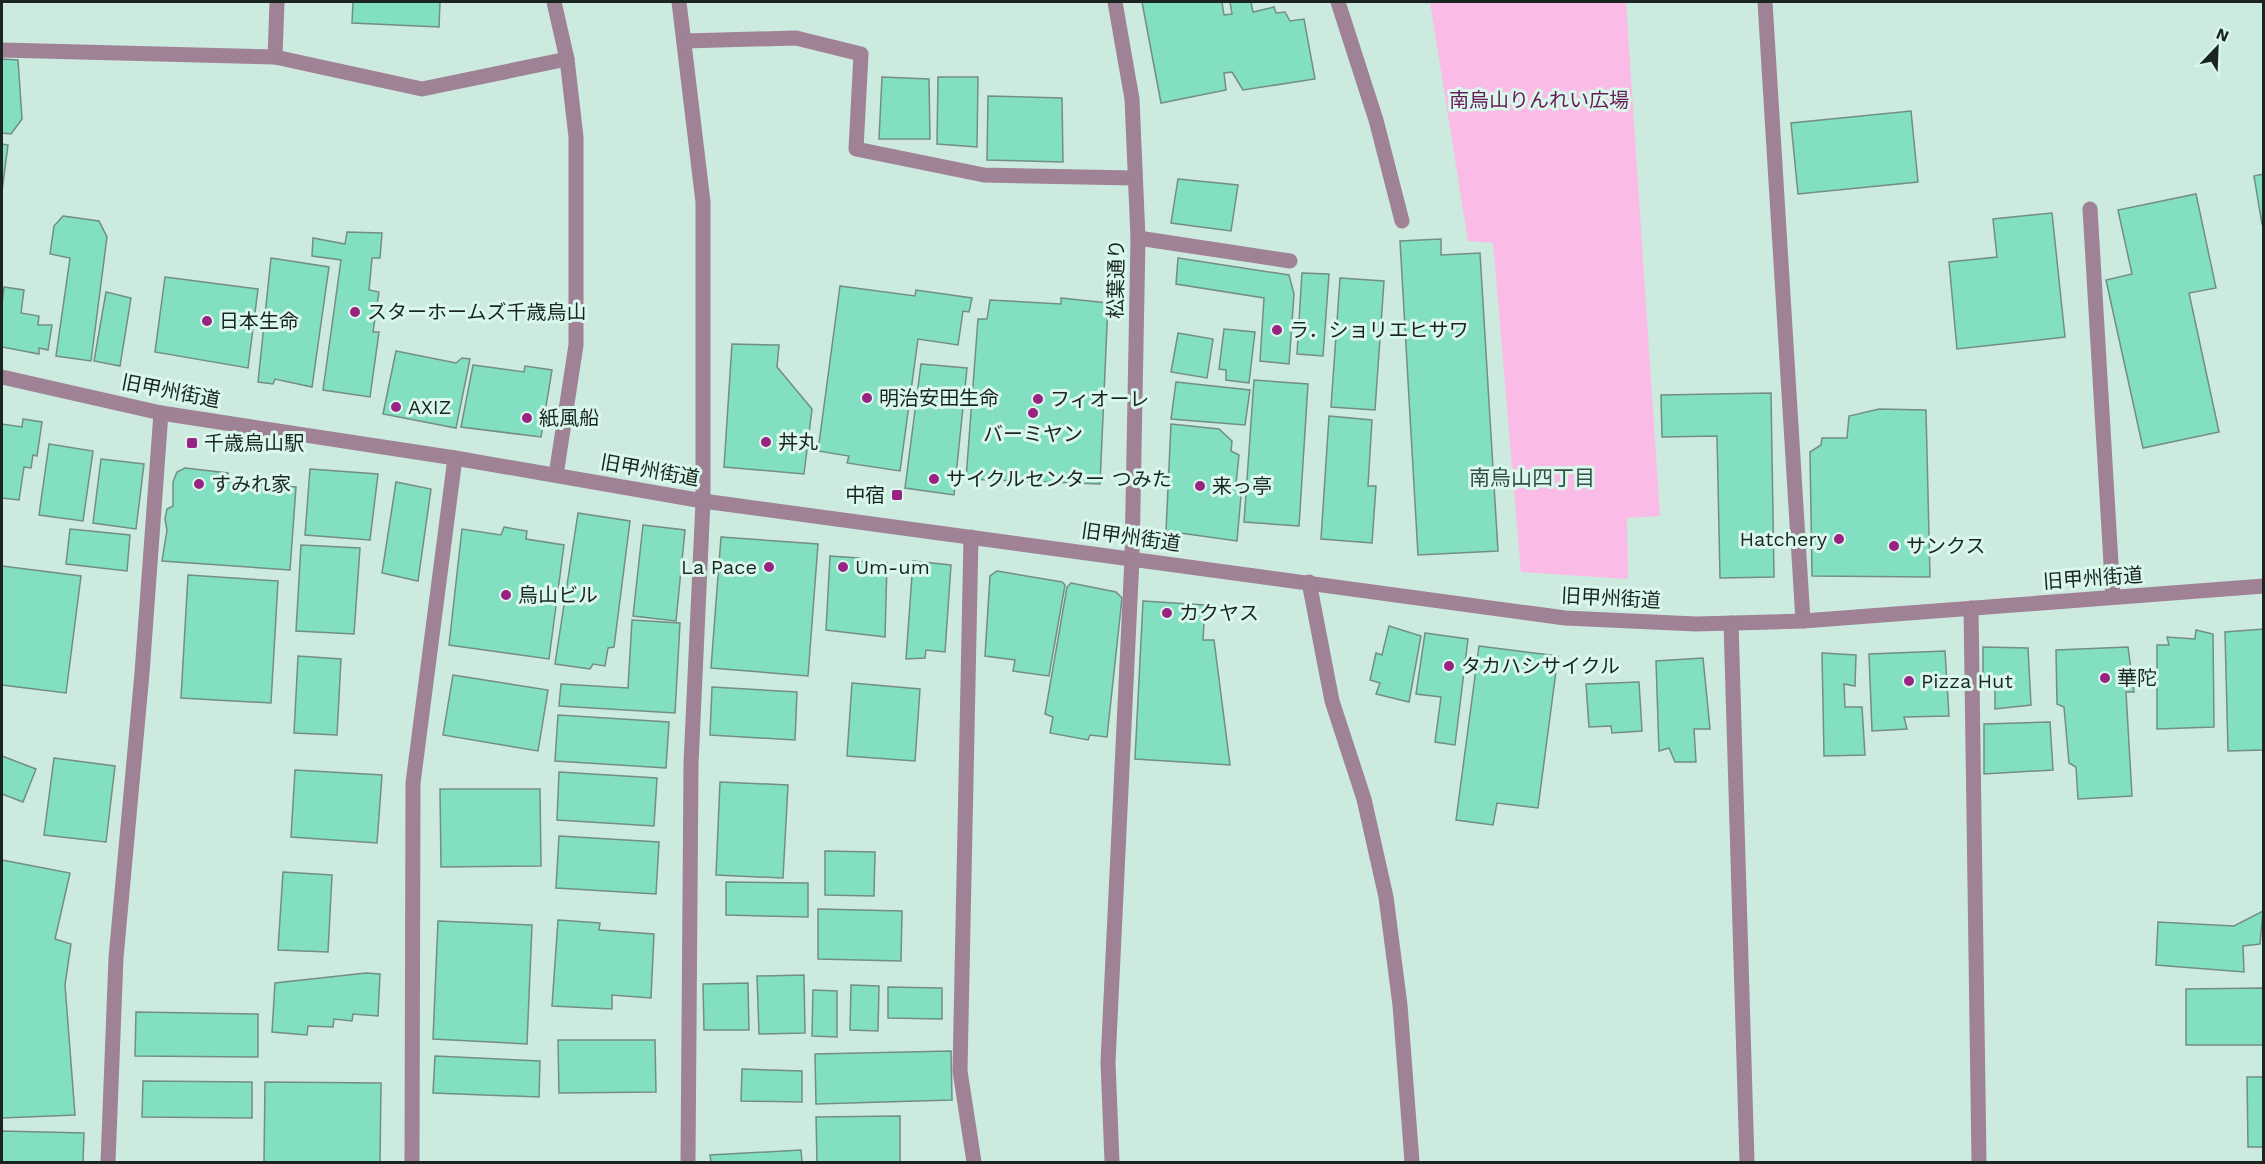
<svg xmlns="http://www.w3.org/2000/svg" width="2265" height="1164" viewBox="0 0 2265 1164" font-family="'Work Sans','Noto Sans JP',sans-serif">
<rect width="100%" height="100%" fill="#cdeadf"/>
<path fill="#fbbbe7" d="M 1430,2 L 1626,2 L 1660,516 L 1627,518 L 1628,579 L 1521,572 L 1493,243 L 1468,241 Z"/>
<g fill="#82dfc1" stroke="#738e84" stroke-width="1.5">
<path d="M 353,2 L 440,2 L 439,27 L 352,23 Z"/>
<path d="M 1142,2 L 1222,2 L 1224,15 L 1232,14 L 1230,2 L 1251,2 L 1253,12 L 1274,7 L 1276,13 L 1285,12 L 1290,21 L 1304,19 L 1315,79 L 1243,90 L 1232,72 L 1224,73 L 1226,90 L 1161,103 Z"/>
<path d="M 2,59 L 18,60 L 22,119 L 11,134 L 2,133 Z"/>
<path d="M 882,77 L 929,79 L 930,139 L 879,139 Z"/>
<path d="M 938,77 L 978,77 L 977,147 L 937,144 Z"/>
<path d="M 988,96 L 1062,98 L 1063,162 L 987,160 Z"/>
<path d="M 1911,111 L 1918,182 L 1798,194 L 1791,123 Z"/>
<path d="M 2,144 L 8,145 L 2,191 Z"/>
<path d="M 2264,174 L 2264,224 L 2262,224 L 2254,176 Z"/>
<path d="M 1178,179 L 1238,185 L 1231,231 L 1171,223 Z"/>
<path d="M 2196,194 L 2216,288 L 2189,293 L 2219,432 L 2143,448 L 2106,280 L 2132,274 L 2118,210 Z"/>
<path d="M 2052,213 L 2065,337 L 1957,349 L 1949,262 L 1997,257 L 1993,219 Z"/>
<path d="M 63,216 L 99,221 L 107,237 L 91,361 L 56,356 L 70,258 L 50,254 L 54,226 Z"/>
<path d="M 347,232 L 382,233 L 380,258 L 372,258 L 369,290 L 379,292 L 373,332 L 379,332 L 370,397 L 323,390 L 341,260 L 312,256 L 313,238 L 345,244 Z"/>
<path d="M 1441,239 L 1441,255 L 1480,253 L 1498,551 L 1418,555 L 1400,241 Z"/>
<path d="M 271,258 L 329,267 L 312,387 L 275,379 L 273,384 L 258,382 Z"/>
<path d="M 1178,258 L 1289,275 L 1294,294 L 1289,364 L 1260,361 L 1264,298 L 1176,284 Z"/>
<path d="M 1302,273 L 1329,274 L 1323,356 L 1297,354 Z"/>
<path d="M 165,277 L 258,289 L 248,368 L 155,352 Z"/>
<path d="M 1340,278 L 1384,281 L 1375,410 L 1331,407 Z"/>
<path d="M 840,286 L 915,296 L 916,290 L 972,298 L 969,312 L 963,311 L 958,345 L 918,339 L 900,471 L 847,463 L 849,456 L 818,451 Z"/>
<path d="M 4,287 L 24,290 L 21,313 L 39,316 L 38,325 L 52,325 L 48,350 L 39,348 L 39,354 L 2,347 L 2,304 Z"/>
<path d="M 106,292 L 131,298 L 120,366 L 94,361 Z"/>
<path d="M 1061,298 L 1108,303 L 1100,484 L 966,479 L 978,319 L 987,319 L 990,300 L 1061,304 Z"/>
<path d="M 1224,329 L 1255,332 L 1249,383 L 1226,380 L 1226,370 L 1219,369 Z"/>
<path d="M 1178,333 L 1213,339 L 1207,378 L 1171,372 Z"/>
<path d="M 732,344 L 779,345 L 777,367 L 812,409 L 804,474 L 724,467 Z"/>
<path d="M 396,351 L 456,363 L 462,358 L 470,359 L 456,428 L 383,414 Z"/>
<path d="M 921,364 L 967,368 L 954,495 L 905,488 Z"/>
<path d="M 473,365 L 524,372 L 525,366 L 552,370 L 541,437 L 461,427 Z"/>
<path d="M 1254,380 L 1308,384 L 1299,526 L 1244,522 Z"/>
<path d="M 1176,382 L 1250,390 L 1245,425 L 1171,419 Z"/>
<path d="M 1771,393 L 1774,577 L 1720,578 L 1717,436 L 1662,437 L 1661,395 Z"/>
<path d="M 1879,409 L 1926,410 L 1930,577 L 1812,576 L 1810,452 L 1821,445 L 1822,438 L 1847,438 L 1849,416 Z"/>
<path d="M 1329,416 L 1372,420 L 1368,486 L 1376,486 L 1372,543 L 1321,539 Z"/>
<path d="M 23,419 L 42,422 L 37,456 L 33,455 L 31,468 L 24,467 L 19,500 L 2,498 L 2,424 L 22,427 Z"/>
<path d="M 1171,424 L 1219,429 L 1232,441 L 1231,451 L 1239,455 L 1236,484 L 1242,484 L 1237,541 L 1166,531 Z"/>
<path d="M 49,444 L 93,451 L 83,521 L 39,515 Z"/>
<path d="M 101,459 L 144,464 L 136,529 L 93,523 Z"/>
<path d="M 185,468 L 228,473 L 229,482 L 296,487 L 290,570 L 162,561 L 167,530 L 165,519 L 167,509 L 173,506 L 173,482 L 177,472 Z"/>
<path d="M 310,469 L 378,474 L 370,540 L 305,535 Z"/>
<path d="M 396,482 L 431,489 L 418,581 L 382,573 Z"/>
<path d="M 578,513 L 630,521 L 614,647 L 608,648 L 605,666 L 593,664 L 590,669 L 555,664 Z"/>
<path d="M 643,525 L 685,530 L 676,621 L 633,616 Z"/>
<path d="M 504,527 L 527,531 L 526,539 L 564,545 L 549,659 L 449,645 L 462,529 L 501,535 Z"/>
<path d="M 70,529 L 130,535 L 127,571 L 66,564 Z"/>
<path d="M 721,537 L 818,544 L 808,676 L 711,668 Z"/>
<path d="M 301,545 L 360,548 L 354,634 L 296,631 Z"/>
<path d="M 830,556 L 859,558 L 860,561 L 887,563 L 885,637 L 826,630 Z"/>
<path d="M 913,561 L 951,565 L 945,652 L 926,650 L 925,658 L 906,659 Z"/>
<path d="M 2,566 L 81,576 L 66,693 L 2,685 Z"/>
<path d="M 997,571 L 1062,582 L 1065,585 L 1049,676 L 1013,671 L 1015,660 L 985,656 L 990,576 Z"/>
<path d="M 188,575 L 278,581 L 271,703 L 181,698 Z"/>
<path d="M 1071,583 L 1116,592 L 1122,598 L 1107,737 L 1090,735 L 1088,740 L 1050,733 L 1053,717 L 1045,714 L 1067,587 Z"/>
<path d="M 1143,601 L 1205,605 L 1203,640 L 1214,640 L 1230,765 L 1135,759 Z"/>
<path d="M 632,620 L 680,623 L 675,713 L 559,706 L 561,684 L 628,688 Z"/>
<path d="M 1389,626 L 1421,636 L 1409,702 L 1376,694 L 1380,683 L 1370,680 L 1376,653 L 1382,655 Z"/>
<path d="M 2264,629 L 2264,750 L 2228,751 L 2225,632 Z"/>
<path d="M 2196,630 L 2213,634 L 2214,727 L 2157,729 L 2157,645 L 2169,645 L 2167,637 L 2195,639 Z"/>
<path d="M 1425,633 L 1468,639 L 1455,745 L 1435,742 L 1441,697 L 1416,694 Z"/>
<path d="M 1479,646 L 1558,656 L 1538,808 L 1497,803 L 1493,825 L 1456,820 Z"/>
<path d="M 1983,647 L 2028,648 L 2031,705 L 1995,709 L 1995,687 L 1983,685 Z"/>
<path d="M 2128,647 L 2134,692 L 2126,692 L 2132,796 L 2078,799 L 2076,767 L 2069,763 L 2064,707 L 2057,704 L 2056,650 Z"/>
<path d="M 1945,651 L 1949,716 L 1904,717 L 1907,729 L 1872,731 L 1869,654 Z"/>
<path d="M 1822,653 L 1856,655 L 1855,686 L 1844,684 L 1845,707 L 1862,707 L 1865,755 L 1824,756 Z"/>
<path d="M 298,656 L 341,659 L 337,735 L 294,733 Z"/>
<path d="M 1703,658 L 1710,729 L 1694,729 L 1696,762 L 1675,762 L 1669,748 L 1659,751 L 1656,661 Z"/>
<path d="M 453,675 L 548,690 L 538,751 L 443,735 Z"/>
<path d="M 1639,682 L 1642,731 L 1612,733 L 1611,726 L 1589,727 L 1586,684 Z"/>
<path d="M 852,683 L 920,689 L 915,761 L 847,756 Z"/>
<path d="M 712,687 L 797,692 L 795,740 L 710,735 Z"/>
<path d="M 558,715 L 669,722 L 666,768 L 555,761 Z"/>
<path d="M 2050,722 L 2053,770 L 1984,774 L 1984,724 Z"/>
<path d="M 2,756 L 36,769 L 23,802 L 2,794 Z"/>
<path d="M 54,758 L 115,766 L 106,842 L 44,835 Z"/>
<path d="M 295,770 L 382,775 L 377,843 L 291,837 Z"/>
<path d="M 559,772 L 657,778 L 654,826 L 557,820 Z"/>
<path d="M 720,782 L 788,785 L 783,878 L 716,875 Z"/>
<path d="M 440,789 L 540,789 L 541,866 L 441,867 Z"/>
<path d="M 559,836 L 659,842 L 656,894 L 556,888 Z"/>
<path d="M 825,851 L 875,852 L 874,896 L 825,895 Z"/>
<path d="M 2,860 L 70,873 L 55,939 L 71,944 L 65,985 L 75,1115 L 2,1118 Z"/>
<path d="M 283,872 L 332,875 L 328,952 L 278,950 Z"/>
<path d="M 726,882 L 808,883 L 808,917 L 726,915 Z"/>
<path d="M 818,909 L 902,911 L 901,961 L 818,959 Z"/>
<path d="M 2263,911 L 2260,944 L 2243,946 L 2244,972 L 2156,965 L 2158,922 L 2234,926 Z"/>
<path d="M 558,920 L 600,923 L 599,930 L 654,934 L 651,998 L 612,995 L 612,1009 L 552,1006 Z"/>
<path d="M 438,921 L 532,925 L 527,1044 L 433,1039 Z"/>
<path d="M 366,973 L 380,974 L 378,1016 L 353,1014 L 352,1021 L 334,1019 L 333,1027 L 308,1026 L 307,1035 L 272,1032 L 275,983 Z"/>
<path d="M 804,975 L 805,1033 L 759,1034 L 757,976 Z"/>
<path d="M 748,983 L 749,1030 L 704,1030 L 703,984 Z"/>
<path d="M 851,985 L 879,986 L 878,1031 L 850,1030 Z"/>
<path d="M 888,987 L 942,988 L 942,1019 L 888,1018 Z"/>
<path d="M 2264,988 L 2264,1045 L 2186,1045 L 2186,989 Z"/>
<path d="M 813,990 L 837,991 L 837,1037 L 812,1036 Z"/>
<path d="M 136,1012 L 258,1014 L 258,1057 L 135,1056 Z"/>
<path d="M 558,1040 L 655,1040 L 656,1092 L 559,1093 Z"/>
<path d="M 951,1051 L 952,1100 L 816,1104 L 815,1054 Z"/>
<path d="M 435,1056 L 540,1061 L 539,1097 L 433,1093 Z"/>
<path d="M 742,1069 L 802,1071 L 802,1102 L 741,1101 Z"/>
<path d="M 2247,1077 L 2264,1077 L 2264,1147 L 2248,1147 Z"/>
<path d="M 143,1081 L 252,1082 L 252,1118 L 142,1117 Z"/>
<path d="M 265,1082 L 381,1083 L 380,1162 L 264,1162 Z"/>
<path d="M 900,1116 L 900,1162 L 817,1162 L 816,1117 Z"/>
<path d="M 2,1131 L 84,1133 L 83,1162 L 2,1162 Z"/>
<path d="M 801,1150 L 802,1162 L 711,1162 L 710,1155 Z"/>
</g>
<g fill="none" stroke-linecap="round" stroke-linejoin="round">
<g stroke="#9f8296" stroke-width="15">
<path d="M 277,2 L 275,57 L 422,89 L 567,59"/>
<path d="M 554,2 L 567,59 L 576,137 L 576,345 L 556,475"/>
<path d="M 679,2 L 703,202 L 703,501 L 691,764 L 688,1162"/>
<path d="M 1338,2 L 1376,120 L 1402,221"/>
<path d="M 1765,2 L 1803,621"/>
<path d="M 684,41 L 796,38 L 861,54 L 856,149 L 984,175 L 1135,178"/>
<path d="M 2,50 L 275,57"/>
<path d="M 2090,209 L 2113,597"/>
<path d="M 1138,238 L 1290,261"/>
<path d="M 2,377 L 161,413 L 455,458 L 703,501 L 1565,618 L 1696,624 L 1803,621 L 2264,586"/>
<path d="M 971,537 L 960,1071 L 974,1162"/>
<path d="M 1309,582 L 1332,701 L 1364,799 L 1386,897 L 1400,1005 L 1412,1162"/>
<path d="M 1971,608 L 1979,1162"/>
<path d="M 1731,623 L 1747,1162"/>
<path d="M 108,1162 L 116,958 L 142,673 L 161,413"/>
<path d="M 412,1162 L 413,783 L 455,458"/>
<path d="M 1112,1162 L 1108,1062 L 1132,558 L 1138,238 L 1132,99 L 1115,2"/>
</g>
</g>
<g fill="#982380" stroke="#daf7ec" stroke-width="2">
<circle cx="355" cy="312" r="6"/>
<circle cx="207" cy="321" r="6"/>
<circle cx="1277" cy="330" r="6"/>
<circle cx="867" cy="398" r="6"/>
<circle cx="1038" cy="399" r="6"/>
<circle cx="396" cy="407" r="6"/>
<circle cx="1033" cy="413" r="6"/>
<circle cx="527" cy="418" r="6"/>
<circle cx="766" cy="442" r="6"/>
<rect x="186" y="437" width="12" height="12" rx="3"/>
<circle cx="934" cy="479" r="6"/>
<circle cx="199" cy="484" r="6"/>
<circle cx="1200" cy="486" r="6"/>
<rect x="891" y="489" width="12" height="12" rx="3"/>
<circle cx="1839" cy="539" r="6"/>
<circle cx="1894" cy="546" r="6"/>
<circle cx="769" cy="567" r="6"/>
<circle cx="843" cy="567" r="6"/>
<circle cx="506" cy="595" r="6"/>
<circle cx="1167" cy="613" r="6"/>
<circle cx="1449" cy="666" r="6"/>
<circle cx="2105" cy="678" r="6"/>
<circle cx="1909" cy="681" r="6"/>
</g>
<g text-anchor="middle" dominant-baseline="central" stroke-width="6" stroke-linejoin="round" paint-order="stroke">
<g font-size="20" fill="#671a56" stroke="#daf7ec">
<text x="1539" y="100">南烏山りんれい広場</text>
</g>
<g font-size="20" fill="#1a2521" stroke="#daf7ec">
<text transform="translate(1116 279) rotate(-89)">松葉通り</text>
<text transform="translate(171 391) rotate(11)">旧甲州街道</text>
<text transform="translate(650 470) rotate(10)">旧甲州街道</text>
<text transform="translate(1131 537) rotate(8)">旧甲州街道</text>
<text transform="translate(2093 578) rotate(-4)">旧甲州街道</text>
<text transform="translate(1611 598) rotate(3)">旧甲州街道</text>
</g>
<g font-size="20" fill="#1a2521" stroke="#daf7ec" text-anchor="start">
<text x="367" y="312">スターホームズ千歳烏山</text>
<text x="219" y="321">日本生命</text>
<text x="1289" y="330">ラ．ショリエヒサワ</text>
<text x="879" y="398">明治安田生命</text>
<text x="1050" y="399">フィオーレ</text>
<text x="408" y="407">AXIZ</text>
<text x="539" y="418">紙風船</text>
<text x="1033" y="434" text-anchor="middle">バーミヤン</text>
<text x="778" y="442">丼丸</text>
<text x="204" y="443">千歳烏山駅</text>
<text x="946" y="479">サイクルセンター つみた</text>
<text x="211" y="484">すみれ家</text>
<text x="1212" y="486">来っ亭</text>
<text x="885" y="495" text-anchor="end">中宿</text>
<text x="1827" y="539" text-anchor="end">Hatchery</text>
<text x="1906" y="546">サンクス</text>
<text x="757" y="567" text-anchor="end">La Pace</text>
<text x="855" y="567">Um-um</text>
<text x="518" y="595">烏山ビル</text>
<text x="1179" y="613">カクヤス</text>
<text x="1461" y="666">タカハシサイクル</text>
<text x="2117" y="678">華陀</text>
<text x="1921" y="681">Pizza Hut</text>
</g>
<g font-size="21" fill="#364f47" stroke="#daf7ec">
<text x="1532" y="477">南烏山四丁目</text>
</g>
</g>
<rect width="2265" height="1164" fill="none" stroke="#1a2521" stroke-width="6"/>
<g transform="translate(2217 48) rotate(23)" stroke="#daf7ec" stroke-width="4.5" paint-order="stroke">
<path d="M0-4.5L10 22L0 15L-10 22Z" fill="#1a2521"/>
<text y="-9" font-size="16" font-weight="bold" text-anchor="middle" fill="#1a2521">N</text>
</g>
</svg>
